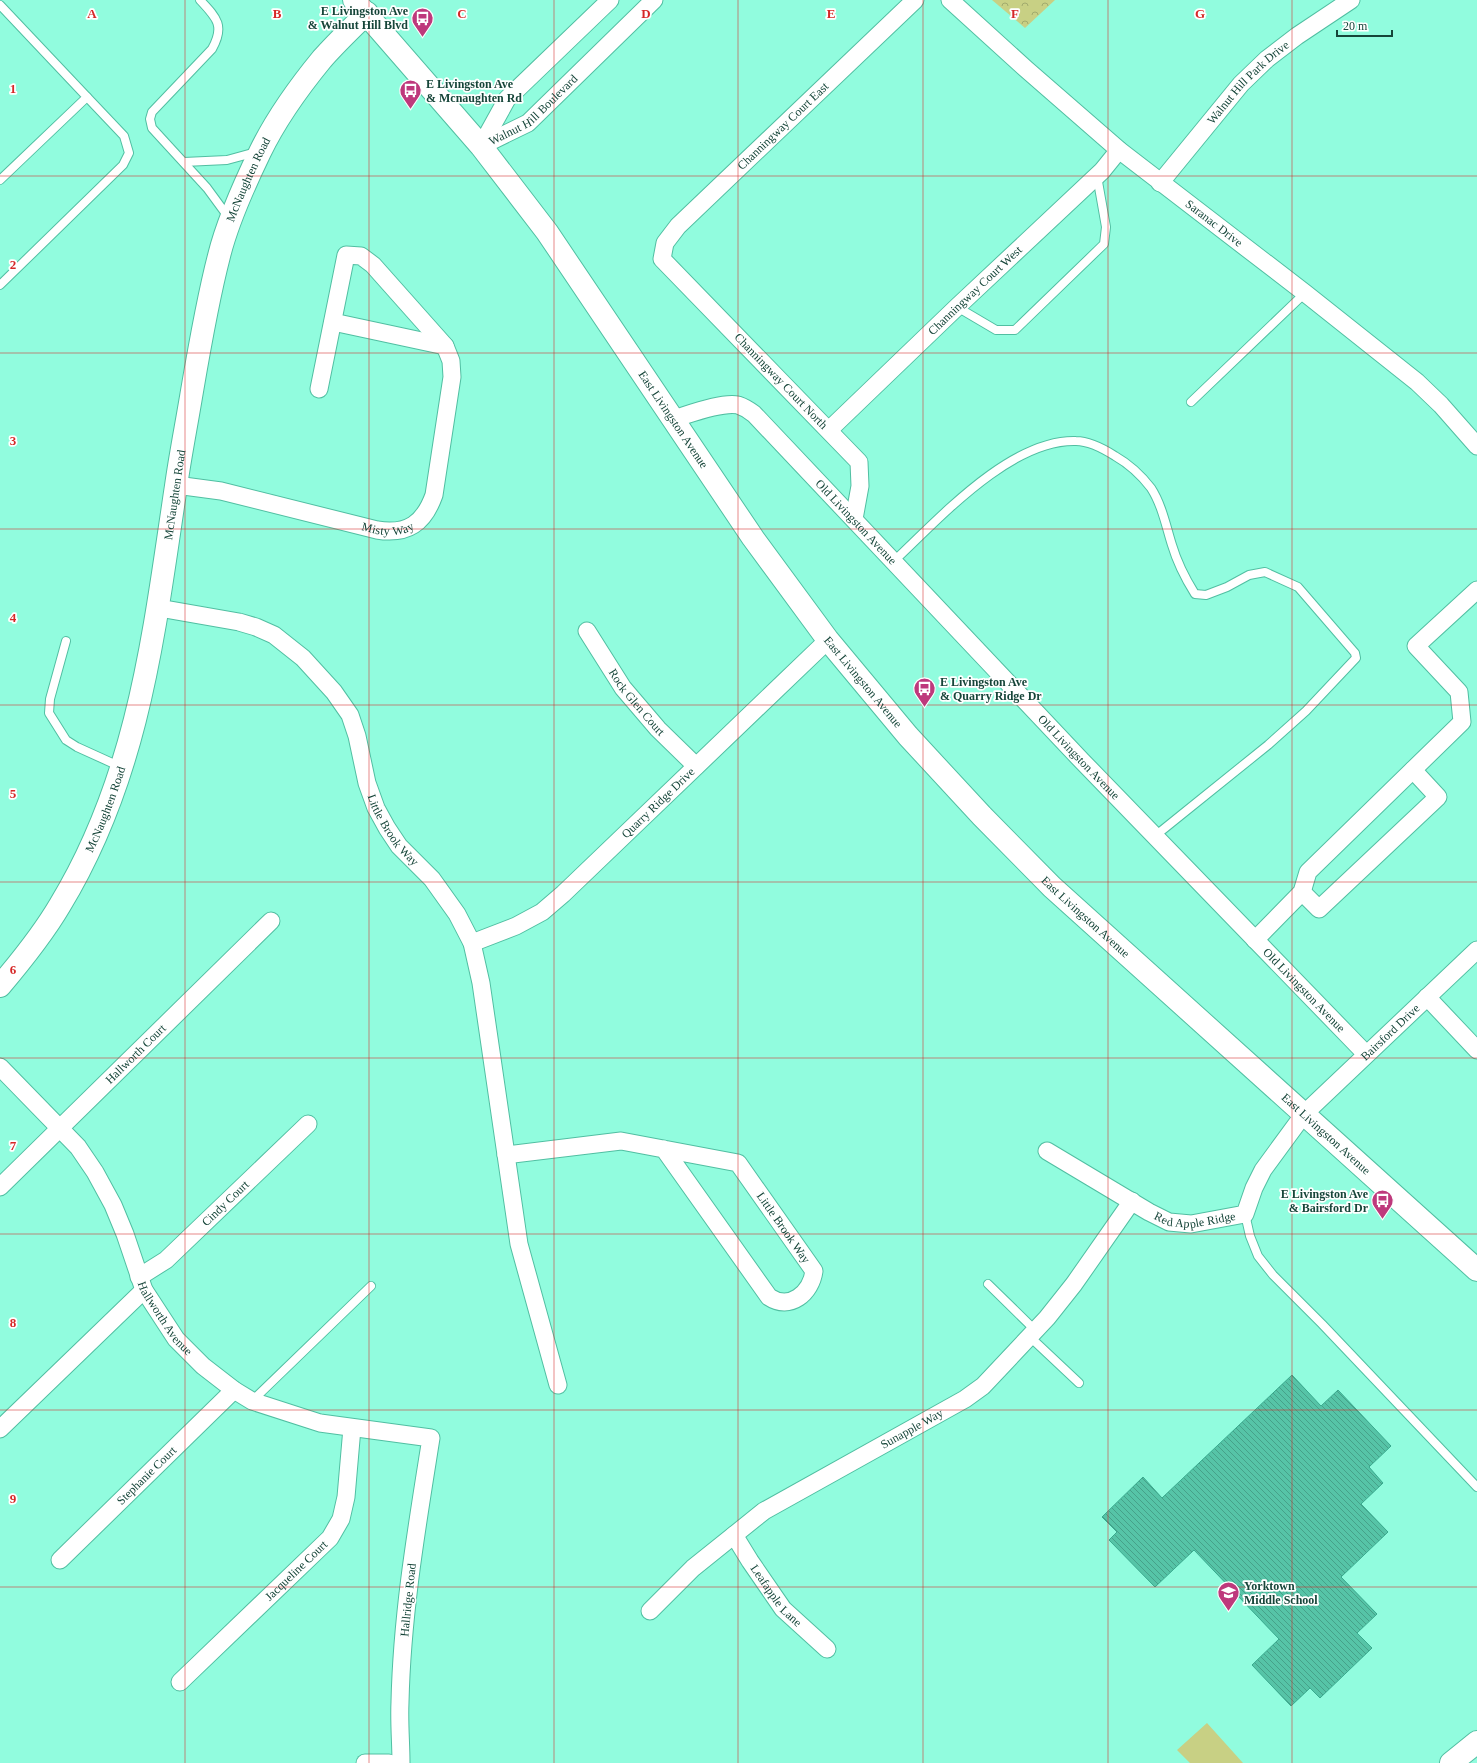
<svg xmlns="http://www.w3.org/2000/svg" width="1477" height="1763" viewBox="0 0 1477 1763" font-family="'Times New Roman',serif">
<defs>
<pattern id="park-crowns" width="20" height="18" patternUnits="userSpaceOnUse"><rect width="20" height="18" fill="#c8d084"/><path d="M2 6a3 3 0 1 1 6 0M12 15a3 3 0 1 1 6 0" fill="none" stroke="#a1ab6d"/></pattern>
<pattern id="building-back-hatch" width="6" height="6" patternUnits="userSpaceOnUse"><rect width="6" height="6" fill="#56c4a7"/><path d="M-1 5l2 2M0 0l6 6M5-1l2 2" fill="none" stroke="#46a189"/></pattern>
</defs>
<rect width="100%" height="100%" fill="#91fcde"/>
<path fill="url(#park-crowns)" d="M 992,0 L 1055,0 L 1025,28 Z"/>
<path fill="#c8d084" d="M 1207,1723 L 1243,1763 L 1244,1763 L 1190,1763 L 1177,1750 Z"/>
<path fill="url(#building-back-hatch)" stroke="#39aa8e" d="M 1292,1375 L 1321,1406 L 1338,1390 L 1391,1446 L 1369,1467 L 1383,1483 L 1361,1504 L 1388,1532 L 1341,1577 L 1377,1614 L 1357,1633 L 1372,1648 L 1320,1698 L 1310,1688 L 1291,1706 L 1252,1665 L 1279,1639 L 1194,1550 L 1155,1587 L 1109,1540 L 1117,1532 L 1102,1517 L 1143,1477 L 1162,1498 Z"/>
<g fill="none" stroke-linecap="round" stroke-linejoin="round">
<defs>
<g id="lane">
<path d="M 200,0 C 217,18 225,26 212,49 L 152,112 L 150,119 L 152,128 L 207,188 L 229,218"/>
<path d="M 0,5 L 87,97 L 0,180"/>
<path d="M 184,162 L 227,160 L 256,152"/>
<path d="M 0,285 L 123,165 L 129,153 L 124,136 L 87,97"/>
<path d="M 957,307 L 996,330 L 1015,330 L 1104,244 L 1106,227 L 1097,176"/>
<path d="M 1191,402 L 1305,293"/>
<path d="M 893,562 C 938,520 1010,439 1076,441 C 1089,441 1104,449 1115,456 C 1129,464 1141,475 1151,488 C 1162,505 1166,526 1172,545 C 1177,562 1185,578 1195,594 L 1206,595 L 1227,587 L 1249,575 L 1265,572 L 1298,587 L 1355,653 L 1356,658 L 1306,711 L 1268,745 L 1155,836"/>
<path d="M 66,641 L 50,699 L 49,713 L 66,740 L 77,747 L 121,767"/>
<path d="M 1245,1214 L 1250,1236 L 1258,1256 L 1273,1275 L 1322,1324 L 1477,1487"/>
<path d="M 988,1284 L 1035,1330"/>
<path d="M 1029,1336 L 1079,1383"/>
<path d="M 252,1401 L 371,1286"/>
</g>
<g id="street">
<path id="s1" d="M 950,0 L 1026,69 L 1119,150 L 1305,293 L 1417,382 L 1441,405 L 1477,446"/>
<path id="s2" d="M 481,146 L 528,123 L 654,0"/>
<path d="M 481,146 L 507,99 L 610,0"/>
<path id="s3" d="M 1160,183 L 1241,84 L 1267,59 L 1297,36 L 1351,0"/>
<path d="M 333,322 L 445,346"/>
<path id="s4" d="M 673,419 C 690,414 721,402 738,405 C 744,407 749,410 754,414 L 1082,761 L 1366,1054"/>
<path id="s5" d="M 829,430 L 957,307 L 1102,171 L 1119,150"/>
<path id="s6" d="M 176,485 L 221,491 L 377,530 C 408,535 424,523 434,495 L 452,377 L 451,361 L 445,346 L 373,265 L 361,256 L 346,255 L 319,389"/>
<path id="s7" d="M 854,519 L 860,486 L 859,462 L 662,259 L 665,243 L 678,226 L 915,0"/>
<path id="s8" d="M 159,608 L 239,622 L 256,627 L 274,635 L 303,658 L 334,692 L 350,715 L 357,736 L 367,783 L 376,808 L 387,828 L 399,846 L 432,879 L 457,914 L 472,943 L 481,983 L 519,1244 L 558,1385"/>
<path id="s9" d="M 587,631 L 623,688 L 658,729 L 696,766"/>
<path d="M 1302,892 L 1319,909 L 1438,797 L 1413,770"/>
<path d="M 1255,940 L 1302,892 L 1308,872 L 1462,722 L 1459,692 L 1416,646 L 1477,590"/>
<path id="s10" d="M 472,943 L 516,926 L 542,912 L 563,894 L 828,640"/>
<path d="M 1427,997 L 1477,1050"/>
<path id="s11" d="M 0,1067 L 78,1147 L 95,1172 L 113,1205 L 125,1234 L 144,1290 L 176,1339 L 203,1366 L 234,1390 L 252,1401 L 320,1423 L 431,1438 C 417,1526 402,1613 400,1702 C 399,1723 401,1743 401,1763"/>
<path id="s12" d="M 1047,1151 L 1149,1212 L 1169,1222 L 1191,1224 L 1245,1214 L 1254,1188 L 1263,1170 L 1304,1114 L 1477,950"/>
<path id="s13" d="M 506,1155 L 621,1141 L 738,1163 L 814,1271 C 811,1293 790,1311 769,1297 L 664,1149"/>
<path id="s14" d="M 0,1187 L 271,921"/>
<path id="s15" d="M 139,1277 L 166,1260 L 308,1124"/>
<path d="M 0,1429 L 144,1290"/>
<path id="s16" d="M 734,1535 L 750,1561 L 783,1609 L 827,1649"/>
<path id="s17" d="M 60,1560 L 234,1390"/>
<path id="s18" d="M 650,1611 L 693,1568 L 764,1511 L 965,1399 L 983,1386 L 1047,1318 L 1074,1284 L 1132,1201"/>
<path id="s19" d="M 180,1682 L 330,1538 L 341,1519 L 346,1497 L 352,1428"/>
<path d="M 365,1763 L 389,1763"/>
</g>
<g id="secondary">
<path id="s20" d="M 354,0 L 481,146 L 547,232 L 753,538 L 828,640 L 908,736 L 982,816 L 1052,887 L 1477,1270"/>
<path id="s21" d="M 0,986 C 22,960 43,934 60,905 C 139,775 154,632 176,486 C 180,457 186,427 191,397 C 199,350 207,302 219,256 C 227,223 245,183 260,152 C 276,119 299,87 322,59 C 336,43 352,28 367,13"/>
</g>
<path id="highway" d="M 1451,1763 L 1477,1742"/>
</defs>
<use href="#lane" stroke="#51bfa2" stroke-width="10"/>
<use href="#street" stroke="#51bfa2" stroke-width="19"/>
<use href="#secondary" stroke="#51bfa2" stroke-width="24"/>
<use href="#highway" stroke="#51bfa2" stroke-width="24"/>
<use href="#lane" stroke="#fff" stroke-width="8"/>
<use href="#street" stroke="#fff" stroke-width="17"/>
<use href="#secondary" stroke="#fff" stroke-width="22"/>
<use href="#highway" stroke="#fff" stroke-width="22"/>
</g>
<path fill="none" stroke="#d62828" stroke-width="1" stroke-opacity="0.55" d="M 185,0 L 185,1763M 369,0 L 369,1763M 554,0 L 554,1763M 738,0 L 738,1763M 923,0 L 923,1763M 1108,0 L 1108,1763M 1292,0 L 1292,1763M 0,176 L 1477,176M 0,353 L 1477,353M 0,529 L 1477,529M 0,705 L 1477,705M 0,882 L 1477,882M 0,1058 L 1477,1058M 0,1234 L 1477,1234M 0,1410 L 1477,1410M 0,1587 L 1477,1587"/>
<defs>
<symbol id="bus-pin" viewBox="-11 -11 22 30"><path d="M0 17L-7.5 6A9.5 9.5 0 1 1 7.5 6Z" fill="#be397c" stroke="#fff"/><path d="M-5-6H5V4H4V6H2V4H-2V6H-4V4H-5ZM-3.5-4V0h7V-4ZM-3.5 1.2v1.5H-2V1.2ZM2 1.2v1.5H3.5V1.2Z" fill="#fff"/></symbol>
<symbol id="school-pin" viewBox="-11 -11 22 30"><path d="M0 17L-7.5 6A9.5 9.5 0 1 1 7.5 6Z" fill="#be397c" stroke="#fff"/><path d="M0-5L7-2L0 1L-7-2ZM-4 1L0 2.5L4 1V4Q0 6-4 4Z" fill="#fff"/></symbol>
</defs>
<g fill-rule="evenodd">
<use href="#bus-pin" x="410" y="6" width="25" height="34"/>
<use href="#bus-pin" x="398" y="78" width="25" height="34"/>
<use href="#bus-pin" x="912" y="676" width="25" height="34"/>
<use href="#bus-pin" x="1370" y="1188" width="25" height="34"/>
<use href="#school-pin" x="1216" y="1580" width="25" height="34"/>
</g>
<g text-anchor="middle" dominant-baseline="central" stroke-width="3.5" stroke-linejoin="round" paint-order="stroke">
<g font-size="12" font-weight="bold" fill="#164539" stroke="#fff" text-anchor="start">
<text x="408" y="11" text-anchor="end">E Livingston Ave<tspan x="408" dy="14">&amp; Walnut Hill Blvd</tspan></text>
<text x="426" y="84">E Livingston Ave<tspan x="426" dy="14">&amp; Mcnaughten Rd</tspan></text>
<text x="940" y="682">E Livingston Ave<tspan x="940" dy="14">&amp; Quarry Ridge Dr</tspan></text>
<text x="1368" y="1194" text-anchor="end">E Livingston Ave<tspan x="1368" dy="14">&amp; Bairsford Dr</tspan></text>
<text x="1244" y="1586">Yorktown<tspan x="1244" dy="14">Middle School</tspan></text>
</g>
<g font-size="12" fill="#164539" stroke="#fff">
<text stroke="none"><textPath href="#s3" startOffset="134">Walnut Hill Park Drive</textPath></text>
<text stroke="none"><textPath href="#s2" startOffset="64">Walnut Hill Boulevard</textPath></text>
<text stroke="none"><textPath href="#s7" startOffset="523">Channingway Court East</textPath></text>
<text stroke="none"><textPath href="#s21" startOffset="855">McNaughten Road</textPath></text>
<text stroke="none"><textPath href="#s1" startOffset="346">Saranac Drive</textPath></text>
<text stroke="none"><textPath href="#s5" startOffset="202">Channingway Court West</textPath></text>
<text transform="translate(781 381) rotate(46)">Channingway Court North</text>
<text stroke="none"><textPath href="#s20" startOffset="528">East Livingston Avenue</textPath></text>
<text stroke="none"><textPath href="#s21" startOffset="530">McNaughten Road</textPath></text>
<text stroke="none"><textPath href="#s4" startOffset="234">Old Livingston Avenue</textPath></text>
<text stroke="none"><textPath href="#s6" startOffset="217">Misty Way</textPath></text>
<text stroke="none"><textPath href="#s20" startOffset="852">East Livingston Avenue</textPath></text>
<text stroke="none"><textPath href="#s9" startOffset="87">Rock Glen Court</textPath></text>
<text stroke="none"><textPath href="#s4" startOffset="558">Old Livingston Avenue</textPath></text>
<text stroke="none"><textPath href="#s10" startOffset="236">Quarry Ridge Drive</textPath></text>
<text stroke="none"><textPath href="#s21" startOffset="207">McNaughten Road</textPath></text>
<text stroke="none"><textPath href="#s8" startOffset="354">Little Brook Way</textPath></text>
<text stroke="none"><textPath href="#s20" startOffset="1176">East Livingston Avenue</textPath></text>
<text stroke="none"><textPath href="#s4" startOffset="882">Old Livingston Avenue</textPath></text>
<text stroke="none"><textPath href="#s12" startOffset="454">Bairsford Drive</textPath></text>
<text stroke="none"><textPath href="#s14" startOffset="190">Hallworth Court</textPath></text>
<text stroke="none"><textPath href="#s20" startOffset="1500">East Livingston Avenue</textPath></text>
<text stroke="none"><textPath href="#s15" startOffset="114">Cindy Court</textPath></text>
<text stroke="none"><textPath href="#s12" startOffset="167">Red Apple Ridge</textPath></text>
<text stroke="none"><textPath href="#s13" startOffset="314">Little Brook Way</textPath></text>
<text stroke="none"><textPath href="#s11" startOffset="305">Hallworth Avenue</textPath></text>
<text stroke="none"><textPath href="#s18" startOffset="321">Sunapple Way</textPath></text>
<text stroke="none"><textPath href="#s17" startOffset="121">Stephanie Court</textPath></text>
<text stroke="none"><textPath href="#s19" startOffset="161">Jacqueline Court</textPath></text>
<text stroke="none"><textPath href="#s16" startOffset="74">Leafapple Lane</textPath></text>
<text transform="translate(408 1600) rotate(-84)">Hallridge Road</text>
</g>
</g>
<g font-size="13" text-anchor="middle" font-weight="bold" fill="#d62828" stroke="#fff" stroke-width="3.5" stroke-linejoin="round" paint-order="stroke">
<text x="92" y="18">A</text>
<text x="277" y="18">B</text>
<text x="462" y="18">C</text>
<text x="646" y="18">D</text>
<text x="831" y="18">E</text>
<text x="1015" y="18">F</text>
<text x="1200" y="18">G</text>
<text x="13" y="93">1</text>
<text x="13" y="269">2</text>
<text x="13" y="445">3</text>
<text x="13" y="622">4</text>
<text x="13" y="798">5</text>
<text x="13" y="974">6</text>
<text x="13" y="1150">7</text>
<text x="13" y="1327">8</text>
<text x="13" y="1503">9</text>
</g>
<path d="M1337 30v6h55v-6" fill="none" stroke="#164539" stroke-width="2"/>
<text x="1343" y="30" font-size="12" fill="#164539" stroke="#ffffff" stroke-width="3" paint-order="stroke">20 m</text>
</svg>
